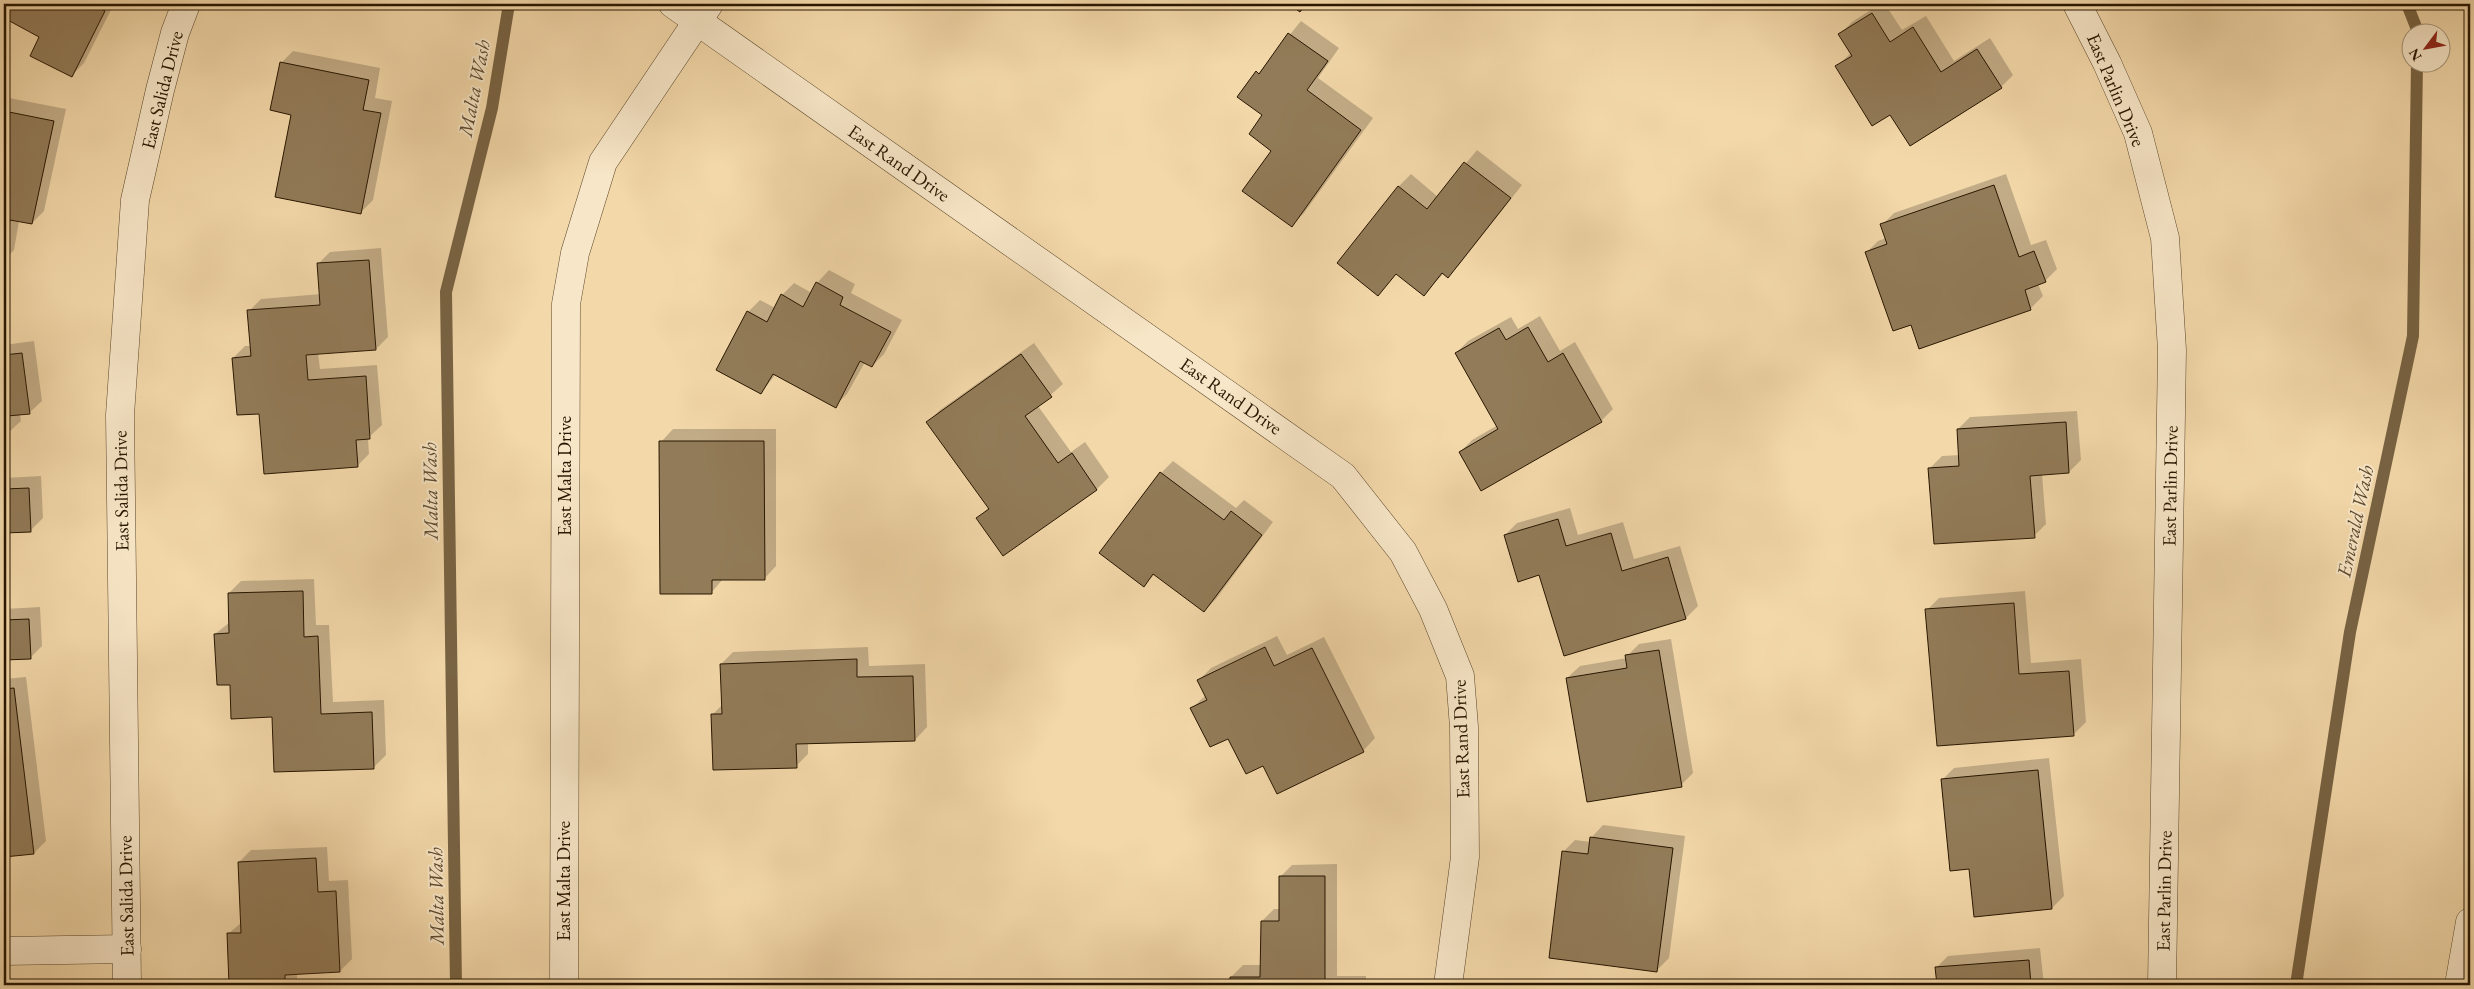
<svg xmlns="http://www.w3.org/2000/svg" width="2474" height="989" viewBox="0 0 2474 989" font-family="'EB Garamond',serif">
<rect width="100%" height="100%" fill="#f3d8a9"/>
<filter id="stains"><feTurbulence type="fractalNoise" baseFrequency=".004" numOctaves="4"/><feColorMatrix values="0 0 0 0 .2 0 0 0 0 .09 0 0 0 0 .02 0 0 0 .5 -.17"/></filter>
<radialGradient id="worn" r=".72"><stop offset=".6" stop-color="#630" stop-opacity="0"/><stop offset="1" stop-color="#630" stop-opacity=".3"/></radialGradient>
<g fill="#0003">
<path d="M 4,4 L 114,4 L 84,63 L 72,75 L 41,36 L 4,17 Z"/>
<path d="M 1880,4 L 1885,4 L 1902,30 L 1926,16 L 1954,61 L 1990,38 L 2013,75 L 2001,87 L 1891,113 L 1837,66 L 1851,53 L 1840,34 L 1852,22 Z"/>
<path d="M 1301,21 L 1339,48 L 1318,78 L 1373,118 L 1304,213 L 1292,225 L 1264,115 L 1239,97 Z"/>
<path d="M 293,51 L 380,68 L 375,98 L 392,101 L 373,200 L 361,212 L 292,114 L 281,63 Z"/>
<path d="M 4,97 L 66,109 L 44,211 L 32,223 L 19,221 L 14,250 L 4,260 Z"/>
<path d="M 1477,150 L 1522,185 L 1459,265 L 1447,276 L 1444,273 L 1424,294 L 1397,273 L 1378,294 L 1339,263 L 1399,186 L 1411,174 L 1438,197 Z"/>
<path d="M 2006,174 L 2031,245 L 2046,240 L 2057,269 L 2045,281 L 2038,284 L 2043,296 L 2031,308 L 1920,347 L 1911,323 L 1866,253 L 1878,241 L 1886,238 L 1882,225 L 1894,213 Z"/>
<path d="M 381,248 L 388,337 L 376,349 L 318,353 L 320,369 L 377,365 L 382,425 L 368,438 L 369,454 L 357,466 L 260,413 L 233,358 L 245,346 L 252,346 L 249,311 L 261,299 L 321,294 L 318,264 L 330,252 Z"/>
<path d="M 829,270 L 855,284 L 851,293 L 902,320 L 884,354 L 872,366 L 865,362 L 847,394 L 835,406 L 776,374 L 761,393 L 748,312 L 760,300 L 775,308 L 782,295 L 794,283 L 812,293 L 817,283 Z"/>
<path d="M 1540,316 L 1560,351 L 1575,342 L 1613,409 L 1601,421 L 1460,452 L 1472,440 L 1498,425 L 1456,353 L 1468,341 L 1511,317 L 1518,329 Z"/>
<path d="M 34,341 L 42,401 L 29,413 L 20,414 L 21,421 L 8,433 L 4,434 L 4,345 Z"/>
<path d="M 1034,343 L 1063,384 L 1038,406 L 1071,452 L 1085,442 L 1109,477 L 1097,489 L 1004,555 L 978,518 L 989,507 L 928,422 L 940,410 Z"/>
<path d="M 2077,411 L 2081,460 L 2069,472 L 2042,474 L 2046,524 L 2034,536 L 1930,468 L 1942,456 L 1960,455 L 1958,429 L 1970,417 Z"/>
<path d="M 673,429 L 776,429 L 776,566 L 764,579 L 723,579 L 711,593 L 661,442 Z"/>
<path d="M 1173,461 L 1236,508 L 1244,500 L 1273,522 L 1216,599 L 1204,611 L 1155,574 L 1144,585 L 1101,552 L 1161,473 Z"/>
<path d="M 41,476 L 43,518 L 31,530 L 4,532 L 4,478 Z"/>
<path d="M 1570,508 L 1578,535 L 1623,522 L 1634,559 L 1680,546 L 1698,606 L 1686,618 L 1540,574 L 1505,535 L 1517,523 Z"/>
<path d="M 314,579 L 316,625 L 329,625 L 333,702 L 384,700 L 386,755 L 373,768 L 273,716 L 231,684 L 215,634 L 230,622 L 229,593 L 241,581 Z"/>
<path d="M 2025,591 L 2031,663 L 2081,659 L 2086,722 L 2074,734 L 1927,610 L 1939,598 Z"/>
<path d="M 40,607 L 42,646 L 30,658 L 4,659 L 4,609 Z"/>
<path d="M 1277,636 L 1287,655 L 1324,637 L 1375,738 L 1363,751 L 1263,764 L 1192,708 L 1206,695 L 1199,680 L 1211,668 Z"/>
<path d="M 1671,639 L 1693,773 L 1681,785 L 1567,678 L 1580,666 L 1627,658 L 1627,656 L 1639,644 Z"/>
<path d="M 868,647 L 869,666 L 925,664 L 927,727 L 915,740 L 808,743 L 808,754 L 796,766 L 712,715 L 723,704 L 721,664 L 733,652 Z"/>
<path d="M 26,677 L 46,841 L 34,853 L 4,856 L 4,679 Z"/>
<path d="M 2049,758 L 2064,896 L 2052,908 L 1971,868 L 1942,780 L 1954,768 Z"/>
<path d="M 1603,825 L 1685,836 L 1669,958 L 1657,970 L 1563,852 L 1575,840 L 1591,842 L 1591,838 Z"/>
<path d="M 327,847 L 329,881 L 348,880 L 352,959 L 340,971 L 297,973 L 297,985 L 230,985 L 228,934 L 242,922 L 239,862 L 251,850 Z"/>
<path d="M 1337,864 L 1337,976 L 1366,976 L 1366,985 L 1231,985 L 1231,977 L 1243,965 L 1262,965 L 1262,921 L 1274,909 L 1280,909 L 1280,877 L 1292,865 Z"/>
<path d="M 2040,948 L 2044,985 L 1938,985 L 1936,968 L 1948,956 Z"/>
</g>
<g fill="none" stroke-linecap="round" stroke-linejoin="round">
<g stroke="#786343" stroke-width="12">
<path d="M 2407,4 L 2418,32"/>
<path d="M 456,985 L 446,292 L 492,108 L 509,4"/>
<path d="M 2296,985 L 2350,632 L 2413,336 L 2417,62"/>
</g>
</g>
<g fill="#927b58" stroke="#281600">
<path d="M 4,4 L 92,4 L 105,11 L 72,77 L 30,56 L 39,37 L 4,18 Z"/>
<path d="M 1289,4 L 1306,4 L 1300,12 Z"/>
<path d="M 1872,13 L 1890,42 L 1913,27 L 1941,72 L 1977,49 L 2002,88 L 1910,146 L 1890,115 L 1872,126 L 1835,66 L 1852,56 L 1838,34 Z"/>
<path d="M 1288,33 L 1328,61 L 1307,90 L 1361,130 L 1292,227 L 1242,191 L 1271,151 L 1249,134 L 1262,115 L 1237,97 L 1256,71 L 1259,74 Z"/>
<path d="M 280,62 L 369,80 L 363,110 L 381,113 L 361,214 L 275,197 L 291,115 L 270,110 Z"/>
<path d="M 4,111 L 54,121 L 32,224 L 10,220 L 4,254 Z"/>
<path d="M 1464,162 L 1511,198 L 1448,278 L 1442,273 L 1424,296 L 1396,274 L 1378,296 L 1337,263 L 1398,186 L 1427,209 Z"/>
<path d="M 1994,185 L 2019,257 L 2034,251 L 2046,282 L 2025,290 L 2031,310 L 1919,349 L 1911,325 L 1893,331 L 1865,252 L 1887,244 L 1880,224 Z"/>
<path d="M 369,260 L 376,350 L 306,355 L 308,380 L 366,376 L 370,439 L 356,440 L 358,467 L 264,474 L 259,414 L 237,415 L 232,358 L 251,356 L 247,310 L 320,305 L 317,263 Z"/>
<path d="M 816,282 L 843,297 L 840,305 L 891,332 L 872,367 L 860,361 L 836,408 L 773,374 L 761,394 L 716,370 L 747,311 L 767,322 L 781,294 L 803,307 Z"/>
<path d="M 1528,327 L 1548,362 L 1563,353 L 1602,422 L 1481,491 L 1459,452 L 1498,429 L 1455,353 L 1499,328 L 1506,340 Z"/>
<path d="M 22,353 L 30,414 L 7,416 L 9,434 L 4,435 L 4,355 Z"/>
<path d="M 1021,354 L 1052,397 L 1025,416 L 1058,463 L 1072,453 L 1097,490 L 1003,556 L 976,518 L 989,509 L 926,422 Z"/>
<path d="M 2066,422 L 2069,473 L 2030,476 L 2035,538 L 1934,544 L 1928,468 L 1959,466 L 1957,429 Z"/>
<path d="M 659,441 L 764,441 L 765,580 L 712,580 L 712,594 L 660,594 Z"/>
<path d="M 1160,472 L 1224,520 L 1231,511 L 1262,535 L 1204,612 L 1153,574 L 1144,587 L 1099,553 Z"/>
<path d="M 29,488 L 31,532 L 4,533 L 4,489 Z"/>
<path d="M 1558,519 L 1566,546 L 1611,533 L 1622,571 L 1668,557 L 1686,619 L 1564,656 L 1539,575 L 1518,582 L 1504,535 Z"/>
<path d="M 303,591 L 304,637 L 318,636 L 321,714 L 372,712 L 374,769 L 274,772 L 272,717 L 231,719 L 230,685 L 217,685 L 214,634 L 229,633 L 228,593 Z"/>
<path d="M 2014,603 L 2019,674 L 2069,671 L 2074,736 L 1937,746 L 1925,609 Z"/>
<path d="M 29,619 L 31,659 L 4,660 L 4,620 Z"/>
<path d="M 1265,647 L 1274,666 L 1312,648 L 1364,752 L 1277,794 L 1263,766 L 1246,774 L 1228,739 L 1210,747 L 1190,708 L 1207,700 L 1197,680 Z"/>
<path d="M 1659,650 L 1682,787 L 1587,802 L 1566,678 L 1627,668 L 1625,655 Z"/>
<path d="M 857,659 L 857,677 L 913,676 L 915,741 L 796,744 L 797,768 L 713,770 L 711,714 L 722,714 L 720,664 Z"/>
<path d="M 14,688 L 34,854 L 4,857 L 4,689 Z"/>
<path d="M 2038,770 L 2052,909 L 1974,917 L 1969,869 L 1950,871 L 1941,779 Z"/>
<path d="M 1590,837 L 1673,848 L 1657,972 L 1549,958 L 1562,851 L 1588,854 Z"/>
<path d="M 316,858 L 318,892 L 336,891 L 340,972 L 285,975 L 285,985 L 229,985 L 227,933 L 241,933 L 238,862 Z"/>
<path d="M 1279,876 L 1325,876 L 1325,985 L 1230,985 L 1230,977 L 1260,977 L 1261,921 L 1279,921 Z"/>
<path d="M 2029,960 L 2031,985 L 1937,985 L 1935,967 Z"/>
</g>
<g fill="none" stroke-linecap="round" stroke-linejoin="round">
<defs>
<g id="minor">
<path d="M 673,4 L 1343,476 L 1403,552 L 1433,609 L 1460,676 L 1464,727 L 1465,857 L 1448,985"/>
<path d="M 2077,4 L 2107,63 L 2138,133 L 2165,238 L 2172,350 L 2162,985"/>
<path d="M 4,951 L 127,949"/>
<path d="M 127,985 L 120,415 L 135,200 L 160,90 L 175,33 L 186,4"/>
<path d="M 564,985 L 566,304 L 575,253 L 603,162 L 709,4"/>
<path d="M 2459,985 L 2470,922"/>
</g>
</defs>
<use href="#minor" stroke="#5b462a" stroke-width="29"/>
<use href="#minor" stroke="#f7e6c7" stroke-width="28"/>
</g>
<g text-anchor="middle" dominant-baseline="central" stroke-width="4" stroke-linejoin="round" paint-order="stroke">
<g font-size="19" fill="#281600" stroke="#f7e6c7">
<text transform="translate(162 90) rotate(-76)">East Salida Drive</text>
<text transform="translate(2116 90) rotate(67)">East Parlin Drive</text>
<text transform="translate(899 163) rotate(35)">East Rand Drive</text>
<text transform="translate(1231 396) rotate(35)">East Rand Drive</text>
<text transform="translate(564 476) rotate(-90)">East Malta Drive</text>
<text transform="translate(2170 486) rotate(-89)">East Parlin Drive</text>
<text transform="translate(121 491) rotate(-91)">East Salida Drive</text>
<text transform="translate(1461 739) rotate(-92)">East Rand Drive</text>
<text transform="translate(563 881) rotate(-90)">East Malta Drive</text>
<text transform="translate(2164 891) rotate(-89)">East Parlin Drive</text>
<text transform="translate(126 896) rotate(-91)">East Salida Drive</text>
</g>
<g font-size="20" font-style="italic" fill="#5e492d" stroke="#f7e6c7">
<text transform="translate(474 88) rotate(-79)">Malta Wash</text>
<text transform="translate(430 491) rotate(-91)">Malta Wash</text>
<text transform="translate(2355 521) rotate(-78)">Emerald Wash</text>
<text transform="translate(436 896) rotate(-91)">Malta Wash</text>
</g>
</g>
<rect width="2474" height="989" fill="none" stroke="#f3d8a9" stroke-width="20"/>
<rect x="5" y="5" width="2464" height="979" fill="none" stroke="#281600" stroke-width="2.5"/>
<rect x="10" y="10" width="2454" height="969" fill="none" stroke="#281600"/>
<g transform="translate(2426 48) rotate(238)"><circle r="24" fill="#f7e6c7" stroke="#a49377"/>
<path d="M0-4L9 19L0 12L-9 19Z" fill="#8f2418"/>
<text y="-8" font-size="14" font-weight="bold" text-anchor="middle" fill="#281600">N</text>
</g>
<rect width="100%" height="100%" filter="url(#stains)"/>
<rect width="100%" height="100%" fill="url(#worn)"/>
</svg>
